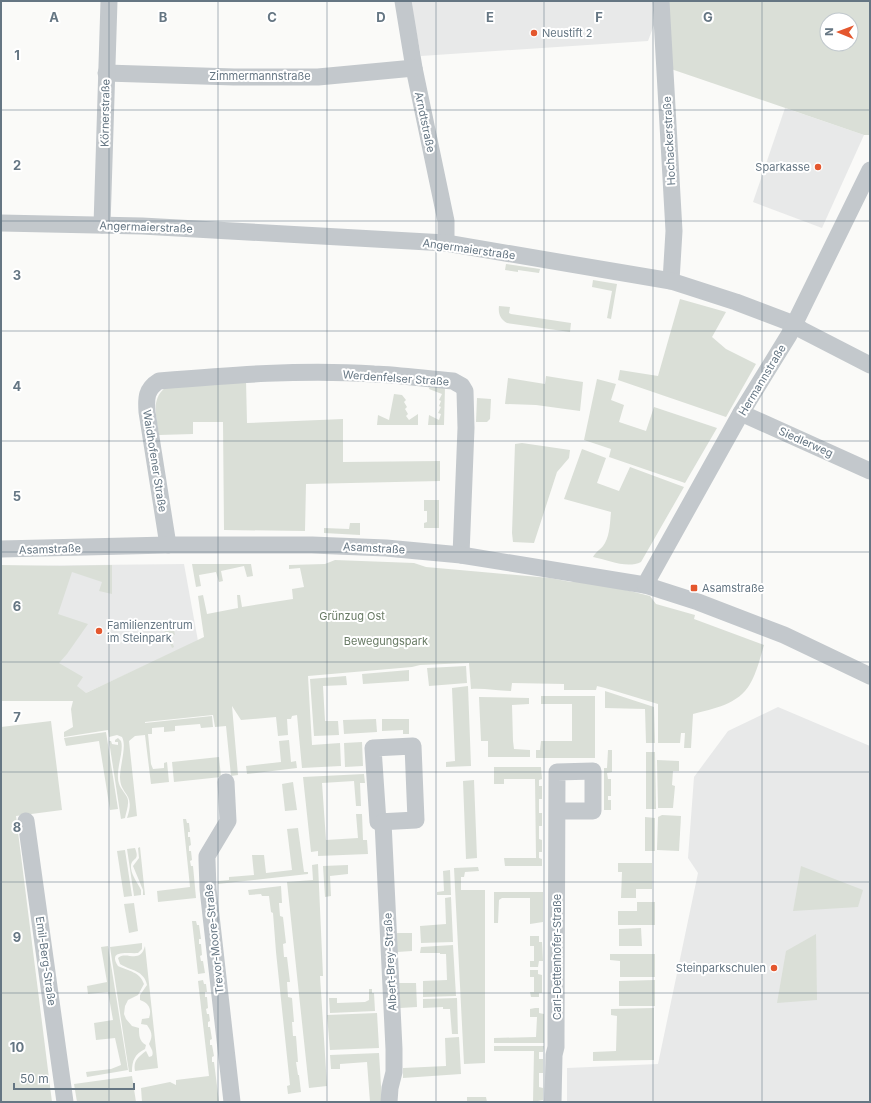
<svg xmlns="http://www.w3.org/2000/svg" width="871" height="1103" viewBox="0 0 871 1103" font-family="Inter,sans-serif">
<rect width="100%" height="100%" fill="#fafaf8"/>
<g fill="#e8e9e9">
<path d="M 410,1 L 652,1 L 654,25 L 648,41 L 421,56 Z"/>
<path d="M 785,108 L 864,135 L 822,228 L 753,202 Z"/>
<path d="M 184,564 L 198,641 L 88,692 L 73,701 L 1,701 L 1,566 Z"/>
<path d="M 778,707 L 870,746 L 870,1102 L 567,1102 L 567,1068 L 658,1064 L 698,873 L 688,858 L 694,777 L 728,731 Z"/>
</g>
<g fill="#dadfd7" fill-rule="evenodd">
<path d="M 668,1 L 870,1 L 870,135 L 864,135 L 671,69 ZM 827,20 L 851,20 L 851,44 L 827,44 Z"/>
<path d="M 506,264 L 540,269 L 539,273 L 518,270 L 518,272 L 505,270 Z"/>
<path d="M 593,280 L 617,284 L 611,319 L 607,318 L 612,291 L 592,287 Z"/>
<path d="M 680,299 L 726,312 L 712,337 L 726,349 L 756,364 L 726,417 L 618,380 L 620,370 L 658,376 Z"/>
<path d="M 499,306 L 510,307 L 509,313 L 511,314 L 571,323 L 570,332 L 507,323 C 500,319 498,313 499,306 Z"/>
<path d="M 546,376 L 583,382 L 580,411 L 536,405 L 505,404 L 508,378 L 545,384 Z"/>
<path d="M 597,379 L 616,384 L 611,400 L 624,405 L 619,422 L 646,431 L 654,407 L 717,428 L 685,483 L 609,457 L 611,449 L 584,440 Z"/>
<path d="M 246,380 L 247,423 L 343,419 L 343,462 L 440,461 L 440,481 L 306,484 L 305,531 L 224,530 L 223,422 L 193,422 L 193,434 L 159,435 C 157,418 150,400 165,388 Z"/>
<path d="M 430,386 L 445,387 L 444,425 L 428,425 L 429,415 L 439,420 L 441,414 L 438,413 L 441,407 L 439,406 L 441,401 L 439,400 L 442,394 L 429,389 Z"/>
<path d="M 394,394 L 402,395 L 406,400 L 404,402 L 407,407 L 405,409 L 408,414 L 406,416 L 409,420 L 418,414 L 418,425 L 377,425 L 378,415 L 389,420 Z"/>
<path d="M 477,398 L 491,399 L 490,419 L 487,422 L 476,422 Z"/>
<path d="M 522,443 L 570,450 L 569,458 L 557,472 L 534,543 L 513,542 L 512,533 L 515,444 Z"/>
<path d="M 582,449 L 606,458 L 597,483 L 619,491 L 630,467 L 684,487 L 641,562 C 627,569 608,560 593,557 C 596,551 602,549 605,543 C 610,534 610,522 611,512 L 564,499 Z"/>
<path d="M 424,500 L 439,500 L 439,528 L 424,528 L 424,523 L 427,522 L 427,511 L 424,511 Z"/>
<path d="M 350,523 L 360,523 L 360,535 L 324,533 L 324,528 L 349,529 Z"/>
<path d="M 335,560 L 414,563 L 426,567 L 550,578 L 571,582 L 582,579 L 650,596 L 656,604 L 695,615 L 694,619 L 764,645 C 760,658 757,672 750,684 C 739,704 713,709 693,714 L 691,748 L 684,748 L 685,733 L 681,733 L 680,743 L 658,743 L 658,704 L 605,688 L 597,686 L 596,690 L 564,690 L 564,684 L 512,683 L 511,691 C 497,691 484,688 471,689 L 469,663 L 420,665 L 412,667 L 308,676 L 312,745 L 340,743 L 341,766 L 302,768 L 297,715 L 292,716 L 291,719 L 287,719 L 288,735 L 278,736 L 276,717 L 241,720 L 232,706 L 238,775 L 231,776 L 226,726 L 215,727 L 213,715 L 145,722 L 145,723 L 212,716 L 213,727 L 201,728 L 200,724 L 175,726 L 175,731 L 164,732 L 164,727 L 152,728 L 152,734 L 148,734 L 151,764 L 153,769 L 164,768 L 164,763 L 167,762 L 169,782 L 151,784 L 145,735 L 135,736 L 129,741 L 137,816 L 127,818 C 136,792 120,796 120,777 C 120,765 127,746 122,737 L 117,735 L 109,737 L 108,730 L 64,737 L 64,732 L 73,727 L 71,709 L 73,701 L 1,701 L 1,565 L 61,566 L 112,565 L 112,594 L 99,591 L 102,582 L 72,572 L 58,614 L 88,624 L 67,654 L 59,663 L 83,677 L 77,686 L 86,693 L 204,637 L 198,596 L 203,595 L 207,614 L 238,608 L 237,595 L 240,595 L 242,607 L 293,599 L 292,589 L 304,587 L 300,568 L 289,569 L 289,565 L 325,564 Z"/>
<path d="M 192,564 L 251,564 L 253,576 L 247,577 L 244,566 L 221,571 L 223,581 L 219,582 L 216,572 L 199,575 L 201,586 L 196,587 Z"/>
<path d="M 172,621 L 175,635 L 170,636 L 174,647 L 172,648 L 161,623 Z"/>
<path d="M 466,666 L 467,683 L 429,686 L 427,668 Z"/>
<path d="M 409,670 L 409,681 L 363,684 L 362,674 Z"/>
<path d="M 346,676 L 347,685 L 323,686 L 325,721 L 338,721 L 339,735 L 314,736 L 310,679 Z"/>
<path d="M 468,686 L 471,766 L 446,767 L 446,762 L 455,761 L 452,688 Z"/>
<path d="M 605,691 L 654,707 L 655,743 L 646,743 L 645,709 L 605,708 Z"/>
<path d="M 541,696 L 595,696 L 595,758 L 536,758 L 536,750 L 540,750 L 541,741 L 572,741 L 572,704 L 541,704 Z"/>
<path d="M 479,697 L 529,698 L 529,704 L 512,705 L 513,741 L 514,749 L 530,750 L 530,757 L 488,757 L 488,741 L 481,741 Z"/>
<path d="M 376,719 L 377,732 L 344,734 L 343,720 Z"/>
<path d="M 382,719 L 409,719 L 409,734 L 403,734 L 403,730 L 382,731 Z"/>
<path d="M 51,721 L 62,810 L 16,816 L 52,1102 L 1,1102 L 1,727 Z"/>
<path d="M 106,732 L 118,809 L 110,810 L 99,741 L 66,746 L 64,738 Z"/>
<path d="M 118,738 L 121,741 C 124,750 117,766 118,778 C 118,786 123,790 127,797 C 130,803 126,812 125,818 L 121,819 L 109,741 L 111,741 L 112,744 L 118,745 L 118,742 L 115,742 L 115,740 Z"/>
<path d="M 289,740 L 291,762 L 296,761 L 297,768 L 247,774 L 246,766 L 281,762 L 279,741 Z"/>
<path d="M 362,742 L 363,766 L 345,767 L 344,743 Z"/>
<path d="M 608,750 L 612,750 L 612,772 L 607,773 L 608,779 L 611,779 L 611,796 L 608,796 L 608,800 L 611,800 L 611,810 L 604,810 L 604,768 L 607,768 Z"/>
<path d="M 646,752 L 655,752 L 656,809 L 646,809 Z"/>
<path d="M 219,757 L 221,777 L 174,782 L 172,762 Z"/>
<path d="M 657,760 L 679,761 L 679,771 L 673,771 L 672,785 L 675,786 L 673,808 L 658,808 Z"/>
<path d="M 494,767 L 541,767 L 542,779 L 539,780 L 539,786 L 542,786 L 542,799 L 539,799 L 539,813 L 542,813 L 542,826 L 539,826 L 539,839 L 542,840 L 542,852 L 539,852 L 539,858 L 542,859 L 542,866 L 505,866 L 504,858 L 536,858 L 535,779 L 504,779 L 504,784 L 494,784 Z"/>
<path d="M 364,774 L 365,783 L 360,783 L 361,806 L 356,806 L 354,781 L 322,783 L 326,840 L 358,838 L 356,814 L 362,814 L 363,840 L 367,840 L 368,854 L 318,856 L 318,851 L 311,852 L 303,777 Z"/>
<path d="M 474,780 L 477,858 L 466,859 L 463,781 Z"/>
<path d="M 293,782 L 297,810 L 285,811 L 282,784 Z"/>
<path d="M 662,815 L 681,816 L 679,851 L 657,850 L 658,817 Z"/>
<path d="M 645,817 L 655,818 L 655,851 L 645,851 Z"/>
<path d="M 183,819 L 186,819 L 187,823 L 189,823 L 190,832 L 188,832 L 188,837 L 190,837 L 191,845 L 189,846 L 189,851 L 191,851 L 192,860 L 190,861 L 191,866 L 193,866 L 196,898 L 158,902 L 157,891 L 190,887 Z"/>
<path d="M 298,828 L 304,872 L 308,872 L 308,874 L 218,884 L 218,881 L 229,880 L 229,877 L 254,875 L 252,855 L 264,855 L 266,873 L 292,870 L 287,829 Z"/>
<path d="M 140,847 L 145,895 L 143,895 L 143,890 L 133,866 L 139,858 L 138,848 Z"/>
<path d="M 135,848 C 140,861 133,857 131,865 C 130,874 138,883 141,890 L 141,895 L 134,896 L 127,849 Z"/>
<path d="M 125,850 L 132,896 L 124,897 L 117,851 Z"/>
<path d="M 618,863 L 652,863 L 652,889 L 636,889 L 636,898 L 621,898 L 622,872 L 618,872 Z"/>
<path d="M 318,864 L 323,976 L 320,976 L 327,1086 L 309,1088 L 287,882 L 313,880 L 312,865 Z"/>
<path d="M 348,865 L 348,874 L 330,876 L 331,896 L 325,897 L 323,866 Z"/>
<path d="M 801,866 L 863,890 L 858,907 L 793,911 Z"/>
<path d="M 478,867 L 479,871 L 465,872 L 464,877 L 461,877 L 461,890 L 485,890 L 485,1063 L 464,1064 L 454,868 Z"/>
<path d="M 450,870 L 451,895 L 437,895 L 437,892 L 444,891 L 443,871 Z"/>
<path d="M 281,886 L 282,903 L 279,903 L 280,916 L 283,917 L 286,943 L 283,944 L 284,957 L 287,957 L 290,982 L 287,982 L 288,997 L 292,998 L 294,1022 L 292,1022 L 293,1036 L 296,1036 L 298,1062 L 296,1062 L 298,1075 L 299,1075 L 301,1092 L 288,1094 L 287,1086 L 290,1085 L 276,952 L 273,913 L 271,912 L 269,896 L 262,896 L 261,894 L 249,895 L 248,890 Z"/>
<path d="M 494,892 L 543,892 L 543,922 L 530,924 L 530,898 L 502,898 L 499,900 L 498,923 L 494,923 Z"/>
<path d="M 451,897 L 453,942 L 421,943 L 420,926 L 446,924 L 445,898 Z"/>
<path d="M 637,902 L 655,902 L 655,925 L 618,925 L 618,911 L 637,911 Z"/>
<path d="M 134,903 L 138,931 L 129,933 L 124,904 Z"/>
<path d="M 192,921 L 196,921 L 197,925 L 199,925 L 201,939 L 199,939 L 199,944 L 201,944 L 202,955 L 200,956 L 201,961 L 203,961 L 205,973 L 198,974 Z"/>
<path d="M 641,928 L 642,946 L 619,946 L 619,929 Z"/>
<path d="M 397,933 L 412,933 L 412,951 L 397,952 Z"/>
<path d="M 816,934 L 817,1000 L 777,1003 L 786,951 Z"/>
<path d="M 530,936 L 539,936 L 539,942 L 542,942 L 543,961 L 539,961 L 538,967 L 530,967 L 530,961 L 534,961 L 534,946 L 530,946 Z"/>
<path d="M 142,943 L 142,949 L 138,953 C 129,954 107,949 118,966 C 129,971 140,972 144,984 L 138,995 L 128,1000 L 125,1006 L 124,1014 L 126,1019 L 132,1026 L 139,1028 C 139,1035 139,1041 146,1045 L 145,1049 C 135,1054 132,1060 132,1072 L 129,1072 L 110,947 Z"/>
<path d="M 453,945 L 456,996 L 423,997 L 423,981 L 447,980 L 446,954 L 440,954 L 440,953 L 420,953 L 421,947 Z"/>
<path d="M 108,946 L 128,1070 L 87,1077 L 86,1072 L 111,1069 L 121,1065 L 115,1038 L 96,1040 L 94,1023 L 113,1020 L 108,992 L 88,994 L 87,986 L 107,982 L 101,947 Z"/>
<path d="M 145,946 L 158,1068 L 135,1071 C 133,1061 138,1057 146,1051 L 149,1057 L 152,1056 C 154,1051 151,1049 149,1044 C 153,1036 152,1032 147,1025 L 141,1024 L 142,1019 L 149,1018 C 152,1009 149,1003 140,1000 L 140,995 L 147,985 C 144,970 131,971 120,964 L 118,958 C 126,950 140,965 145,946 Z"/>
<path d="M 610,954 L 655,954 L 655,977 L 620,977 L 620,961 L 610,960 Z"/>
<path d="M 530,970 L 538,970 L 538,974 L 542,975 L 542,993 L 539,993 L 539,997 L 531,997 L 530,992 L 534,992 L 534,977 L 530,977 Z"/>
<path d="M 203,980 L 204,984 L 206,984 L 207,992 L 205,992 L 205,997 L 207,997 L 208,1008 L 206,1009 L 207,1014 L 209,1014 L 210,1021 L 208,1022 L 208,1027 L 210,1027 L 212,1039 L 210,1040 L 210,1045 L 212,1045 L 214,1056 L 212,1057 L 212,1062 L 214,1062 L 219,1102 L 142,1102 L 141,1088 L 170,1082 L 176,1085 L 176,1080 L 209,1076 L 198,981 Z"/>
<path d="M 655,980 L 655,1006 L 619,1006 L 619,981 Z"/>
<path d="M 399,983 L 416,983 L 417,1007 L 400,1008 Z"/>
<path d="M 369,989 L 372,989 L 372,993 L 374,993 L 375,1011 L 330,1013 L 329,998 L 337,998 L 337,1003 L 365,1002 L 369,1000 Z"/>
<path d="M 457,998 L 458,1034 L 452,1034 L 450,1009 L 443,1009 L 443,1007 L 423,1008 L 423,999 Z"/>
<path d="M 535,1008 L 539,1008 L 539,1013 L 544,1014 L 544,1043 L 494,1043 L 494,1038 L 536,1037 L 537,1017 L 530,1017 L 530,1009 Z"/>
<path d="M 654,1008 L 654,1060 L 593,1061 L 593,1052 L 616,1051 L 617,1016 L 611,1015 L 611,1009 Z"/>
<path d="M 377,1013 L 379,1048 L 330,1050 L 327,1015 Z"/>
<path d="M 459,1037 L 461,1074 L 403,1078 L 403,1068 L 446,1066 L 445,1038 Z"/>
<path d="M 494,1046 L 544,1046 L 543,1052 L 539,1052 L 539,1059 L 543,1059 L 543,1073 L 539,1073 L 539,1087 L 543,1088 L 543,1100 L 533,1102 L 534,1051 L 494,1051 Z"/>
<path d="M 379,1053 L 382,1102 L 370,1102 L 367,1062 L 340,1064 L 340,1069 L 331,1069 L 330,1055 Z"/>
<path d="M 132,1076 L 136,1102 L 77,1102 L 74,1084 Z"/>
<path d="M 467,1097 L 486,1097 L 487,1102 L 467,1102 Z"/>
</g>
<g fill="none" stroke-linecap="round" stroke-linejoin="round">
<g stroke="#c3c8cc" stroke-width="17">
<path d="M 403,1 L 414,68 L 446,221 L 446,243"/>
<path d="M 661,1 L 674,231 L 671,281"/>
<path d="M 106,73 L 234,77 L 318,77 L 414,68"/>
<path d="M 1,223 L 142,226 L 446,243 L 671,281 L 736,302 L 794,324 L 802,330 L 870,365"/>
<path d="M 102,225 L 109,1"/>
<path d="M 741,413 L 870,471"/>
<path d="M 168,545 L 147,412 C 146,398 146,389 159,381 C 231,375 303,369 374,374 C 401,375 427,379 453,381 L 462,386 L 465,391 L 466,428 L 461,555"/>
<path d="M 1,549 L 168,545 L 312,545 L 386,548 L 461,555 L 645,585 L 698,602 L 784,635 L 870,676"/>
<path d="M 645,585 L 741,413 L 789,335 L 870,170"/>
<path d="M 413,746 L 416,820 L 378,822 L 373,748 Z"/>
<path d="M 226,782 L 228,821 L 207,856 L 207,860 L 208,889 L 232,1102"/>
<path d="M 26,821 L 65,1102"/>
<path d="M 383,822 L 394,1049 L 394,1072 L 390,1088 L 389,1102"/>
<path d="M 553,1102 L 554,1055 L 556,1047 L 556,1038 L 557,772 L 593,771 L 593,811 L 557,811"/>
</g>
</g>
<path fill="none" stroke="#657683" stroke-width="1" stroke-opacity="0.55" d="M 109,1 L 109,1102M 218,1 L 218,1102M 327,1 L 327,1102M 436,1 L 436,1102M 544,1 L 544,1102M 653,1 L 653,1102M 762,1 L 762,1102M 1,110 L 870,110M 1,221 L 870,221M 1,331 L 870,331M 1,441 L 870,441M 1,552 L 870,552M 1,662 L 870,662M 1,772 L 870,772M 1,882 L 870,882M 1,993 L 870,993"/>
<g fill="#e4572e" stroke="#fff" stroke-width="1.5">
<circle cx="534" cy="33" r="4"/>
<circle cx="818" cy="167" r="4"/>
<rect x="690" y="584" width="8" height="8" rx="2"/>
<circle cx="99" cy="631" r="4"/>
<circle cx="774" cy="968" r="4"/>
</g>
<g text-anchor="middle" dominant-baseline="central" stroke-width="4" stroke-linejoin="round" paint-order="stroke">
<g font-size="11" fill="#657683" stroke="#fff" text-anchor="start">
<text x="542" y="33">Neustift 2</text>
<text x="810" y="167" text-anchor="end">Sparkasse</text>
<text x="702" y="588">Asamstraße</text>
<text x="107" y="625">Familienzentrum<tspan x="107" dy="13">im Steinpark</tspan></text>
<text x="766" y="968" text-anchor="end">Steinparkschulen</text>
</g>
<g font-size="11" fill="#657683" stroke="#fff">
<text x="260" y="76">Zimmermannstraße</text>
<text transform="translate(105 113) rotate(-89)">Körnerstraße</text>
<text transform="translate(425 122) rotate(78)">Arndtstraße</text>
<text transform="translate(669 141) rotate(-93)">Hochackerstraße</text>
<text transform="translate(146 227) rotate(2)">Angermaierstraße</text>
<text transform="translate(469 249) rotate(8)">Angermaierstraße</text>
<text transform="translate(396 378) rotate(4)">Werdenfelser Straße</text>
<text transform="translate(762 380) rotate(-59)">Hermannstraße</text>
<text transform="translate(806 442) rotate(24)">Siedlerweg</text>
<text transform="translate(155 461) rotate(81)">Waidhofener Straße</text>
<text transform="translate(374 548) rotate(3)">Asamstraße</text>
<text transform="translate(50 549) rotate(-2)">Asamstraße</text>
<text transform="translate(214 939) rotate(-96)">Trevor-Moore-Straße</text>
<text transform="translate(557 957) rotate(-90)">Carl-Dettenhofer-Straße</text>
<text transform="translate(46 961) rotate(82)">Emil-Berg-Straße</text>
<text transform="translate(390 962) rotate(-93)">Albert-Brey-Straße</text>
</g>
<g font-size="11" fill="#687a64" stroke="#fff">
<text x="352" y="616">Grünzug Ost</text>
<text x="386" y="641">Bewegungspark</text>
</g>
</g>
<g font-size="13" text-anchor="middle" font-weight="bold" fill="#657683" stroke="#fff" stroke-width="4" stroke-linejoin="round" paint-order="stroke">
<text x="54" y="22">A</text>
<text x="163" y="22">B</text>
<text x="272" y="22">C</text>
<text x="381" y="22">D</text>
<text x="490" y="22">E</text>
<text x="599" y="22">F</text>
<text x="708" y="22">G</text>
<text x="17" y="60">1</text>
<text x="17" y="170">2</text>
<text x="17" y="280">3</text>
<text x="17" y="391">4</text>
<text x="17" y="501">5</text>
<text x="17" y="611">6</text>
<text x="17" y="722">7</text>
<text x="17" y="832">8</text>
<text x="17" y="942">9</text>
<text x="17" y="1052">10</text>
</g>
<rect width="871" height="1103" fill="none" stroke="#657683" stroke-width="4"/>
<g transform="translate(839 32) rotate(271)"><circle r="19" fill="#ffffff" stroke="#c1c8cd"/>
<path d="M0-3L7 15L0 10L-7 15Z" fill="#e4572e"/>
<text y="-6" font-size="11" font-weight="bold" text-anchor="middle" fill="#657683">N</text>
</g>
<path d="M14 1083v6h120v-6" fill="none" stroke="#657683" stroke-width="2"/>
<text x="20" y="1083" font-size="12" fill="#657683" stroke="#ffffff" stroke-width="3" paint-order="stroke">50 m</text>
</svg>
